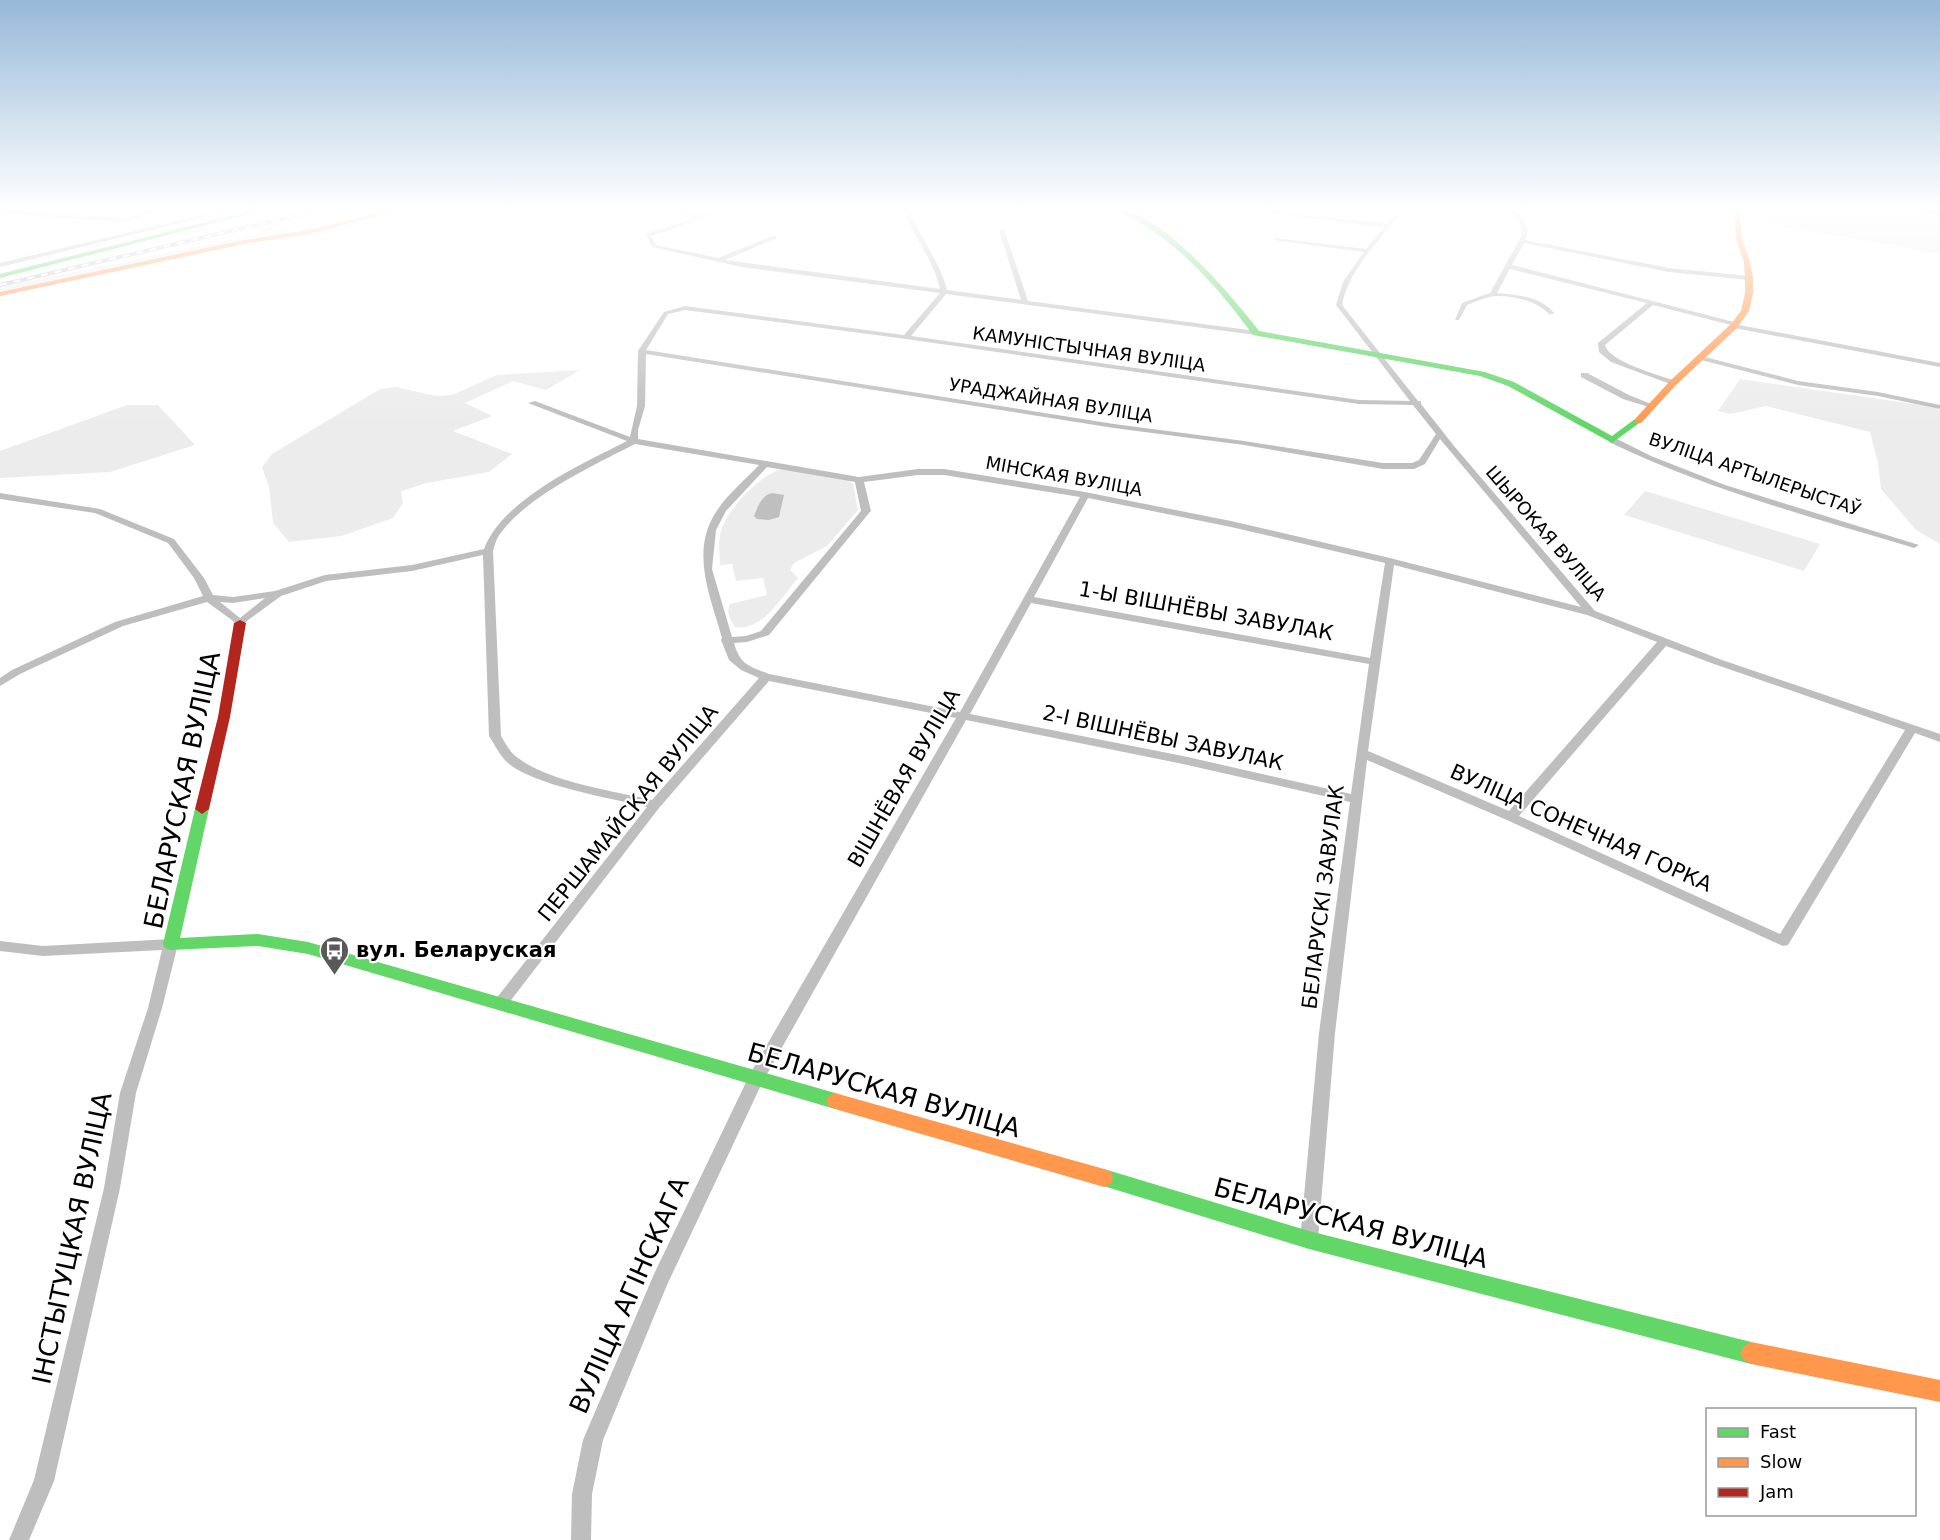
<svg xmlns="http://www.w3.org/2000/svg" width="1940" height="1540" viewBox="0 0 1940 1540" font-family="'DejaVu Sans',sans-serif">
<rect width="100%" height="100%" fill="#fff"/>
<g fill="#ececec">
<path d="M 1746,209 C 1759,209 1823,213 1829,209 L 1891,209 L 1940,218 L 1940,254 L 1779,226 L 1763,215 Z"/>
<path d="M 290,228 L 292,229 L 0,294 L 0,287 Z"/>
<path d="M 580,370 L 546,390 L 513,381 L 465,403 L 492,416 L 453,431 L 512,454 L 489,472 L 427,483 L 401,491 L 403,503 L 393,518 L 341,536 L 289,542 L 273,523 L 269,487 L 262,467 L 272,454 L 380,389 L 396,387 L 436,396 L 452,395 L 497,375 Z"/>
<path d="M 1740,379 L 1929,406 L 1940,410 L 1940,544 L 1916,530 L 1881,489 L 1878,463 L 1870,432 L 1766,406 L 1730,414 L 1718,411 Z"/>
<path d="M 127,405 L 158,405 L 195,445 L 110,472 L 0,478 L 0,451 Z"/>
<path d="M 782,469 L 848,481 L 853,484 L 858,510 L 827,546 L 794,563 L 790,570 L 798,578 C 782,597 762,632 735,627 C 730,619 726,612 730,604 L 767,595 L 763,578 L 736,581 L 732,564 L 720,565 C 720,555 718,542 721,532 C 726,510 761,474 782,469 Z"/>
<path d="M 1645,491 L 1820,544 L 1804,571 L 1624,515 Z"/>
</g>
<path fill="#bfbfbf" d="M 772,493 L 784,495 L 779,517 L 769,520 L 757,519 L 754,516 C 758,506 761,496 772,493 Z"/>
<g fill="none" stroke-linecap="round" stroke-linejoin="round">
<g fill="#bebebe" fill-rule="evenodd">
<path d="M 156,209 L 166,209 L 124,222 L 0,214 L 0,210 L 124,218 Z"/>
<path d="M 226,209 L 237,209 L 0,267 L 0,263 Z"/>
<path d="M 674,209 C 683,209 690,214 699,215 C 708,216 719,209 729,209 L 651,236 L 656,245 L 718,258 L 775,235 L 777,238 L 725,260 L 940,289 C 934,260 913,237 904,209 L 910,209 C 919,238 940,261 947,290 L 1021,300 L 999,230 L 1004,229 L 1028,301 L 1256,331 L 1259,333 L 1256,335 L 946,294 L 911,336 L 1359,400 L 1410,401 L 1336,305 L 1343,282 L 1364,252 L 1273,240 L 1276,238 L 1366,249 L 1384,227 L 1266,213 L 1269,211 L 1387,224 L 1399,209 L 1404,209 C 1383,238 1349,267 1342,305 L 1418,401 L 1421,401 L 1421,404 L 1454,446 L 1595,611 L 1722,660 L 1940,734 L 1940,742 L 1915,733 L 1788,945 L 1783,946 L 1507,820 L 1367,760 L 1335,1033 L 1318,1240 L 1315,1246 L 1309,1248 L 1303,1246 L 1300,1240 L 1319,1033 L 1350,802 L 1183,764 L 966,720 L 762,1083 L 667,1285 L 603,1440 L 592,1494 L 591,1540 L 571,1540 L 572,1494 L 583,1440 L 654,1274 L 750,1074 L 956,718 L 769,681 L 659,808 L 505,1008 L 500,1010 L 495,1008 L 493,1004 L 495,1000 L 647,807 C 611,798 535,786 508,763 C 500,756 495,745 489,736 L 483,555 L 412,571 L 326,581 L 281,596 L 240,626 L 207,602 L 123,626 L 20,674 L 0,686 L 0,678 L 12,670 L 115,622 L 203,596 L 194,578 L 168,543 L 95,513 L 0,499 L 0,493 L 100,509 L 174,539 L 204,578 L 213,595 L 233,597 L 275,591 L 325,575 L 412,565 L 484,549 C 503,499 582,464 627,441 L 528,403 L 535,401 L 630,437 L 637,406 L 638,351 L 664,312 L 685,306 L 904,335 L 940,293 L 742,267 L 652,247 L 646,234 L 695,218 ZM 685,310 L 906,339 L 1359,404 L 1413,405 L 1436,434 L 1419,460 L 1412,463 L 1383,463 L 1244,441 L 1114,424 L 646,350 L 668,314 ZM 646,354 L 1114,428 L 1244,445 L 1383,469 L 1414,469 L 1425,464 L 1440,439 L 1581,607 L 1390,558 L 1231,521 L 1085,492 L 944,469 L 918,469 L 859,477 L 638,439 L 638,430 L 645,406 ZM 635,444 L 759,465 C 746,479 729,493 718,509 C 689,550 710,595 722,638 L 721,640 L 729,660 L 741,670 L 759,678 L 652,800 C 614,791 549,782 518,758 C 510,753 506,744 501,736 L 493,551 C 495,545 496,539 500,534 C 527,496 594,465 635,444 ZM 767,467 L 855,482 L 861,511 L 761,631 L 746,636 L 732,637 L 712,569 L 716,530 L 726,511 ZM 918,475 L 944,475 L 1080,497 L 960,712 L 769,674 C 749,666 740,665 734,643 L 747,642 L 769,635 L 869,513 L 871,511 L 864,482 ZM 1088,498 L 1231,527 L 1385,563 L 1370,658 L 1034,597 ZM 1394,565 L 1587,615 L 1657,642 L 1509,811 L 1368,751 ZM 265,598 L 240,618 L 220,602 L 233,603 ZM 1031,603 L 1369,664 L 1351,794 L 1183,756 L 970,714 ZM 1666,646 L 1714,664 L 1905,730 L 1780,934 L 1519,816 Z"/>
<path d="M 1508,209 L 1514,209 C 1522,218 1532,227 1525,240 L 1669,268 L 1749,276 L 1752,278 L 1749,280 L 1669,272 L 1524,243 L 1512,265 L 1738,323 L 1739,325 L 1940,363 L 1940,367 L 1734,328 L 1731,325 L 1653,305 L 1605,345 C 1609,362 1659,375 1676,381 L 1676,385 L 1673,385 L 1611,362 L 1599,352 L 1598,343 L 1647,303 L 1510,269 L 1497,293 C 1517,295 1540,296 1554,313 L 1553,314 L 1549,314 C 1537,301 1512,295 1495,296 C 1486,297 1475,302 1467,305 L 1459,320 L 1455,320 L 1462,303 L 1490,293 L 1522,235 L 1520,222 Z"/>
<path d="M 1697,355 L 1798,381 L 1878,392 L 1940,405 L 1940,409 L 1878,396 L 1798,385 L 1697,359 Z"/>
<path d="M 1581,373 L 1587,373 L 1629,395 L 1656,406 L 1652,408 L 1623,399 L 1581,377 Z"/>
<path d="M 1609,438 L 1615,438 L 1651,456 L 1725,485 L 1919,545 L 1914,548 L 1911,547 C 1808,516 1706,489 1609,442 Z"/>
<path d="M 171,939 L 176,940 L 178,944 L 162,1008 L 136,1093 L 120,1188 L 54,1481 L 29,1540 L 9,1540 L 34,1480 L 104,1188 L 120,1093 L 148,1008 L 162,950 L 43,956 L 0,951 L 0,941 L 43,946 Z"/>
</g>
<g fill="#63d668" fill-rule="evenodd">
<path d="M 258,209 L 270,209 L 0,278 L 0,274 Z"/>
<path d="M 1116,209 C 1159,209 1234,298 1259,331 L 1485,372 L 1514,382 L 1612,436 L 1635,419 L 1642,421 L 1612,443 L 1508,386 L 1480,376 L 1253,335 C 1225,297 1195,261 1156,233 C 1144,224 1129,218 1116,209 Z"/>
<path d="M 1911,209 L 1940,212 L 1940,216 L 1914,211 Z"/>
<path d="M 202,804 L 209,809 L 180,938 L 258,934 L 308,942 L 835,1093 L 841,1096 L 844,1101 L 841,1106 L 835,1109 L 308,954 L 258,946 L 171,950 L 165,948 L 163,944 L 195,809 Z"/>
<path d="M 1104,1169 L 1309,1231 L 1751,1342 L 1758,1346 L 1762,1353 L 1758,1360 L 1751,1364 L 1309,1249 L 1097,1184 L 1095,1178 L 1097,1172 Z"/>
</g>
<g fill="#ff974d" fill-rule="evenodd">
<path d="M 391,209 L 403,209 L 314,233 L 244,244 L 0,296 L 0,292 L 244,240 L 314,229 Z"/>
<path d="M 1734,209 L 1740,209 L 1742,239 L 1750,262 L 1753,278 L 1753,293 L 1749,311 L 1737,328 L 1676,385 L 1641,423 L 1635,423 L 1635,419 L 1670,381 L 1731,324 L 1741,311 L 1745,293 L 1745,278 L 1744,262 L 1736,239 Z"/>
<path d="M 835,1093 L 1104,1169 L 1111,1172 L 1113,1178 L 1111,1184 L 1104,1187 L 835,1109 L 829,1106 L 826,1101 L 829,1096 Z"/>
<path d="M 1751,1342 L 1940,1380 L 1940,1402 L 1751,1364 L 1744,1360 L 1740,1353 L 1744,1346 Z"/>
</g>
<path fill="#b3261e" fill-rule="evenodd" d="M 240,620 L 246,623 L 230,717 L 209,809 L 202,814 L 195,809 L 218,717 L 234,623 Z"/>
<defs>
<path id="rail" d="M 0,285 L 325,209"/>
</defs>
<use href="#rail" stroke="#bebebe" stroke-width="4"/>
<use href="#rail" stroke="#fff" stroke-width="2" stroke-dasharray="7" stroke-linecap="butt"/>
</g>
<linearGradient id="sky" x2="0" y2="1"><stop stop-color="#97b8d8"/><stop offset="0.49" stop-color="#fff"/><stop offset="1" stop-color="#fff" stop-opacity="0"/></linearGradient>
<rect width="1940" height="425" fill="url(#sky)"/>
<defs>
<symbol id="bus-pin" viewBox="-11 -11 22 30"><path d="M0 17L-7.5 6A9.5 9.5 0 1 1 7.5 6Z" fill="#595959" stroke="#fff"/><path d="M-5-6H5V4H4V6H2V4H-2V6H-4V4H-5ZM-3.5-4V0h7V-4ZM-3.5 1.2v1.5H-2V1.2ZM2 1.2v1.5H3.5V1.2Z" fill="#fff"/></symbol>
</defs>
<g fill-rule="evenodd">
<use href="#bus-pin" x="318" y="934" width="33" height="45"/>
</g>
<g text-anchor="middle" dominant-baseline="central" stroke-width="4.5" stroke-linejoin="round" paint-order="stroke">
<g font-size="18" fill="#000" stroke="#fff">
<text transform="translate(1089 349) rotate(8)">КАМУНІСТЫЧНАЯ ВУЛІЦА</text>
<text transform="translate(1051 400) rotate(9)">УРАДЖАЙНАЯ ВУЛІЦА</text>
<text transform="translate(1755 474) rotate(19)">ВУЛІЦА АРТЫЛЕРЫСТАЎ</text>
<text transform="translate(1064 476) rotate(10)">МІНСКАЯ ВУЛІЦА</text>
<text transform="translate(1546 533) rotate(49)">ШЫРОКАЯ ВУЛІЦА</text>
</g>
<g font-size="21" fill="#000" stroke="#fff">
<text transform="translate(1206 611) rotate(10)">1-Ы ВІШНЁВЫ ЗАВУЛАК</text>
<text transform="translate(1163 738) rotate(12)">2-І ВІШНЁВЫ ЗАВУЛАК</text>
<text transform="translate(904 778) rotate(-60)">ВІШНЁВАЯ ВУЛІЦА</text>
<text transform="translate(628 813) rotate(-51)">ПЕРШАМАЙСКАЯ ВУЛІЦА</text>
<text transform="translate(1581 828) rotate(24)">ВУЛІЦА СОНЕЧНАЯ ГОРКА</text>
<text transform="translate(1323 897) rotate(-83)">БЕЛАРУСКІ ЗАВУЛАК</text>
</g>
<g font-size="21" font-weight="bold" fill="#000" stroke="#fff" text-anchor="start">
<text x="356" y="950">вул. Беларуская</text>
</g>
<g font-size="26" fill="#000" stroke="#fff">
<text transform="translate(182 790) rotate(-78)">БЕЛАРУСКАЯ ВУЛІЦА</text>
<text transform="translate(884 1090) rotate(16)">БЕЛАРУСКАЯ ВУЛІЦА</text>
<text transform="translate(1351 1223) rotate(15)">БЕЛАРУСКАЯ ВУЛІЦА</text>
<text transform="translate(72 1238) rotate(-78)">ІНСТЫТУЦКАЯ ВУЛІЦА</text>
<text transform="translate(629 1295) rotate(-66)">ВУЛІЦА АГІНСКАГА</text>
</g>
</g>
<rect x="1706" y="1408" width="210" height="108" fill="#ffffff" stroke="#999999" stroke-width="1.5"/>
<rect x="1718" y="1428" width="30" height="9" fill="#63d668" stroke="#999999" stroke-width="1.5"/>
<text x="1760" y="1438" font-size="18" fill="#000000">Fast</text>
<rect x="1718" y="1458" width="30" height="9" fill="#ff974d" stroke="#999999" stroke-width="1.5"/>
<text x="1760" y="1468" font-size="18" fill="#000000">Slow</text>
<rect x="1718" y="1488" width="30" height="9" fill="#b3261e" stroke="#999999" stroke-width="1.5"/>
<text x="1760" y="1498" font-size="18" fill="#000000">Jam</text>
</svg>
